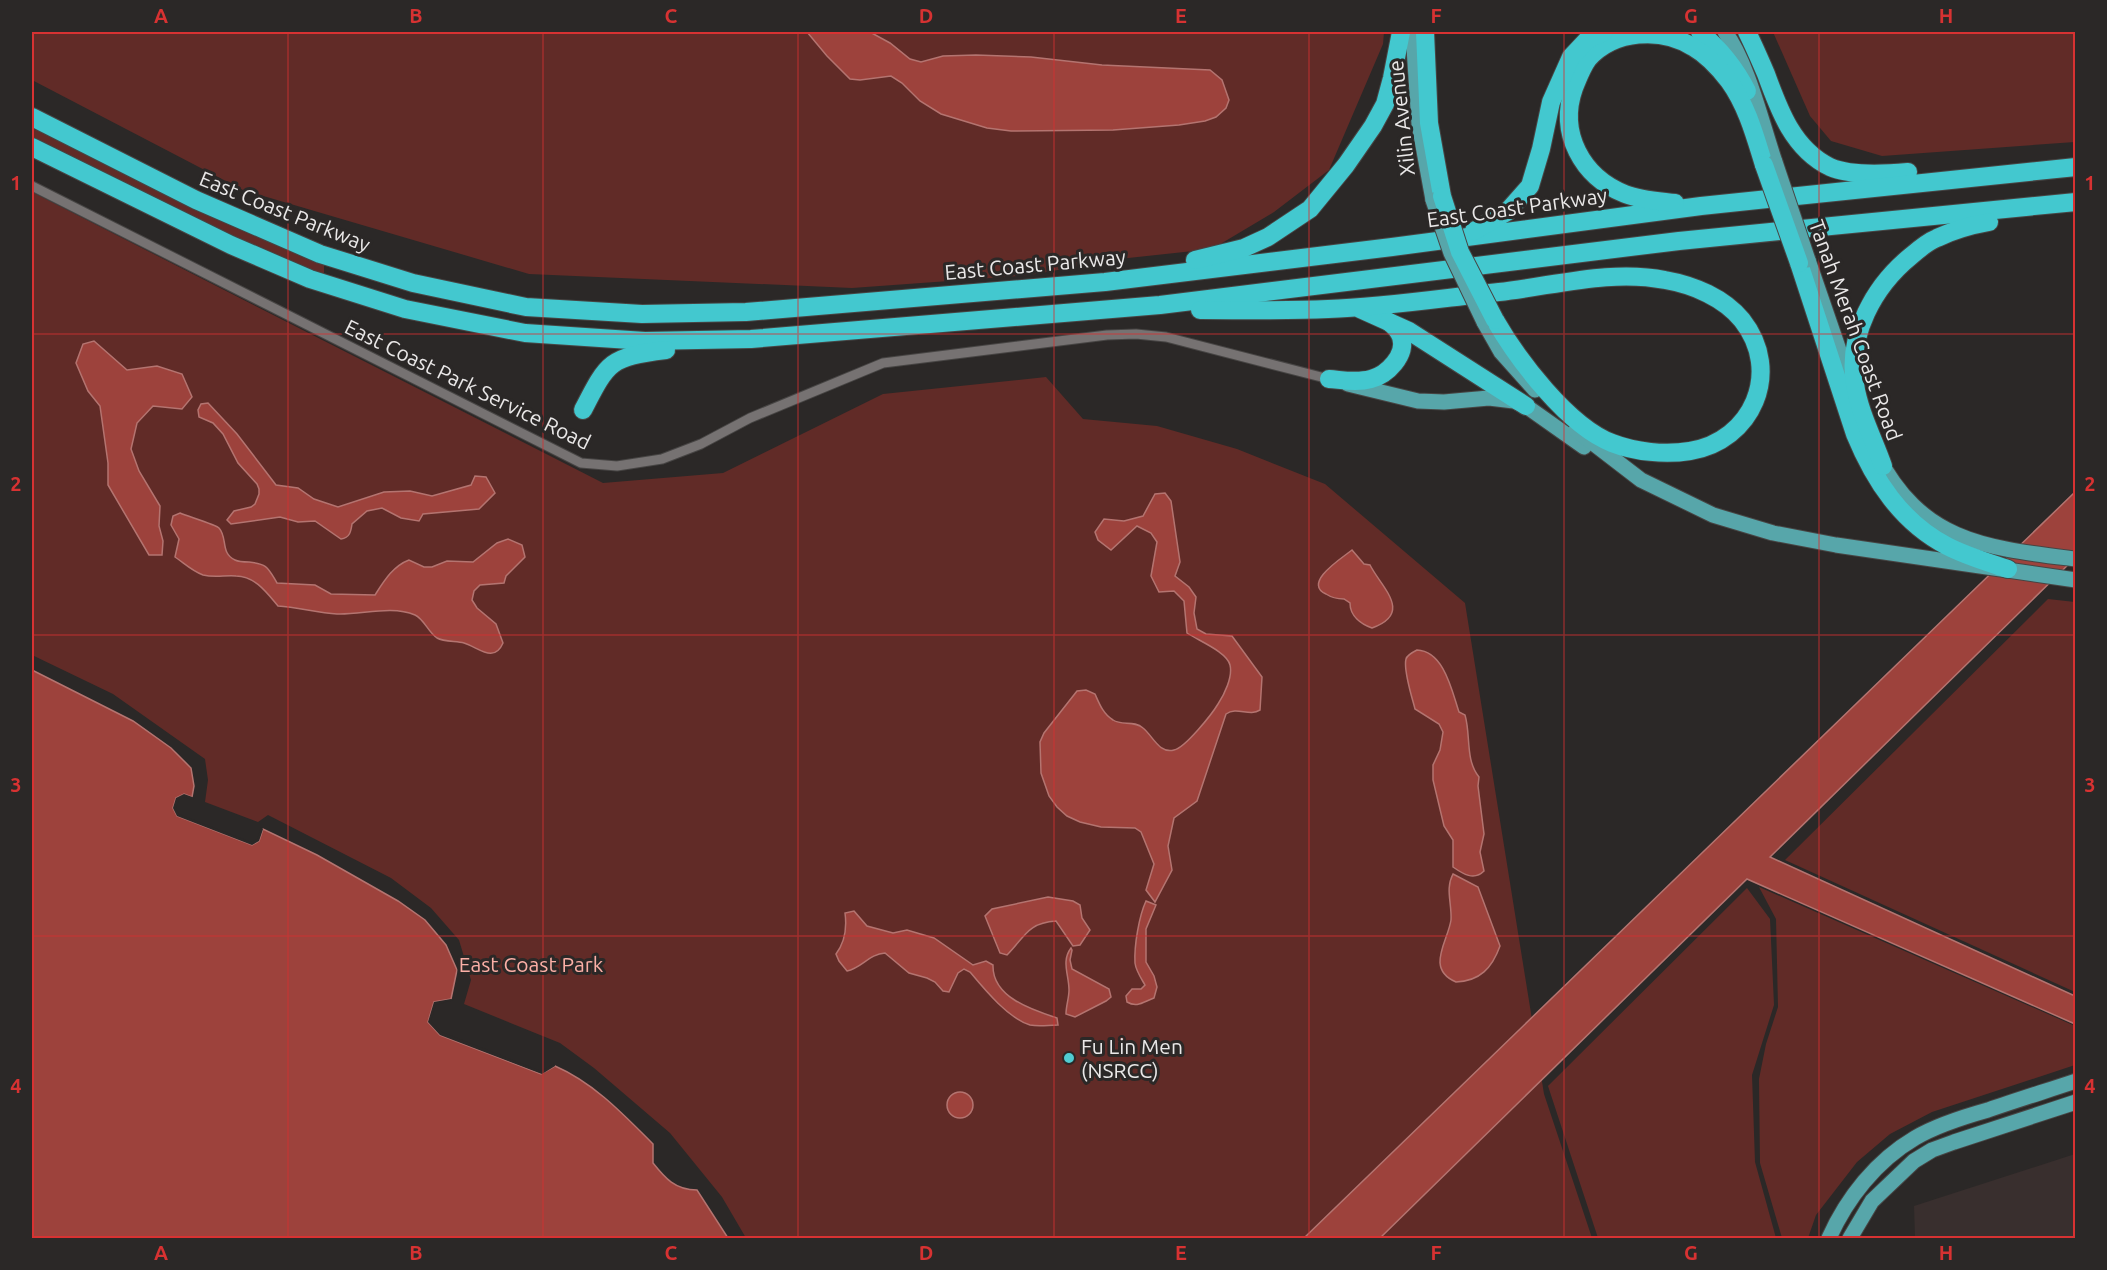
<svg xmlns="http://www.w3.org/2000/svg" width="2107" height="1270" viewBox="0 0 2107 1270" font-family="Ubuntu,sans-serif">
<rect width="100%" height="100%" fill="#2b2827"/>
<path fill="#392f2e" d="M 2075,1154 L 2075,1238 L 1915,1238 L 1914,1206 Z"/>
<g fill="#612b27">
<path d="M 32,32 L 1384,32 L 1383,44 L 1329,170 L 1274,212 L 1212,249 L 1119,259 L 1030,275 L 852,288 L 529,274 L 243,190 L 32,80 Z"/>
<path d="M 1773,32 L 2075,32 L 2075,142 L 1882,156 L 1831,141 L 1810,116 Z"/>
<path d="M 32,125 L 127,174 L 324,265 L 324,280 L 32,139 Z"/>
<path d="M 32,192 L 603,483 L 723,473 L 883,394 L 1046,377 L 1083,419 L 1157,426 L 1237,449 L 1325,484 L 1465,603 L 1544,1094 L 1592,1238 L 746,1238 L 722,1197 L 670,1133 L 594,1068 L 560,1043 L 464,1004 L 471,980 L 459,940 L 431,908 L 391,878 L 268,815 L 258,822 L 205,802 L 208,780 L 205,759 L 113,694 L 32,655 Z"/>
<path d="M 2048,599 L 2075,602 L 2075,992 L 1785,860 Z"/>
<path d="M 1759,887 L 2075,1026 L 2075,1065 L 1932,1112 L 1890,1134 L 1857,1162 L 1816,1215 L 1808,1238 L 1782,1238 L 1760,1163 L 1759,1079 L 1766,1044 L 1778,1007 L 1776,919 Z"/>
<path d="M 1747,888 L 1770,919 L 1774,1005 L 1752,1075 L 1755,1162 L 1776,1238 L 1598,1238 L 1548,1086 Z"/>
</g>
<g fill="#9d423c" stroke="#b47470" stroke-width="1.5">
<path d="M 807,32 L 870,32 L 890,43 L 910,59 L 921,62 L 943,56 L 976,55 L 1031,57 L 1102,65 L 1210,70 L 1222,80 L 1229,100 L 1226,108 L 1216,117 L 1205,121 L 1179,125 L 1113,130 L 1011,131 L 987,128 L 941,114 L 920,101 L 902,83 L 891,76 L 860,80 L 850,79 L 827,56 Z"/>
<path d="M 94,341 L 127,370 L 157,366 L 182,374 L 192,397 L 182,409 L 153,406 L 137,423 L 131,449 L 139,471 L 160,506 L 159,526 L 163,541 L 162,555 L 149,555 L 108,485 L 108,463 L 100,406 L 88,391 L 76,363 L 83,344 Z"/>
<path d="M 208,403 L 237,434 L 276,485 L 298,488 L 314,499 L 338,507 L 384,492 L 410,491 L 432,496 L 471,485 L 475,476 L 486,477 L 495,493 L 479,509 L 423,514 L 419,521 L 401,518 L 382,508 L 367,511 L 352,524 C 351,531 350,538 341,539 L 315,521 L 298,522 L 280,517 L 231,524 L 227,520 L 234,511 L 251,507 L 255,504 L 259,494 L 259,489 L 257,484 L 238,463 L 223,434 L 213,423 L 199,417 L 198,410 L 201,404 Z"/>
<path d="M 2075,492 L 2075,558 L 1770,857 L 2075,996 L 2075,1024 L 1747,879 L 1380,1238 L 1304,1238 Z"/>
<path d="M 1165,493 L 1171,501 L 1180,562 L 1175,576 L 1189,587 L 1196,597 L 1194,613 L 1197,629 L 1206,634 L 1232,636 L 1262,677 L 1260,710 C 1249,717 1237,706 1226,714 L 1197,801 L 1174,818 L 1168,846 L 1172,870 L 1155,902 L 1146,890 L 1154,864 L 1141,832 L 1135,828 L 1101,827 L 1080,822 L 1067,816 L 1057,807 L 1049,796 L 1041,773 L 1040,742 L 1044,733 L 1077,691 L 1086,690 L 1095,694 C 1099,703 1103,714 1113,720 C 1122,726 1134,720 1143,728 C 1153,736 1159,754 1174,750 C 1185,748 1212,714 1218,704 C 1224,695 1233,677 1230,665 C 1227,652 1199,641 1187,633 L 1184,601 L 1174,591 L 1159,592 L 1151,576 L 1157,542 L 1151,533 L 1137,526 L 1111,550 L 1098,540 L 1095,532 L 1104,519 L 1124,521 L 1143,516 L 1155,494 Z"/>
<path d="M 180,513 C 187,516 217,525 219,528 C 228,538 220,553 235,560 C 239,562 245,562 249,562 C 268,564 268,568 277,583 L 315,585 L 331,594 L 375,595 C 384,581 393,566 409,560 L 424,567 L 432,567 L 447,561 L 473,562 L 497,543 L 508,539 L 522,545 L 525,557 L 506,576 L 504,583 L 480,585 L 474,591 L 472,600 L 477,608 L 496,624 L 503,643 C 494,664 478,647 464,643 C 456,641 444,642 437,638 C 428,632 424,619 415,615 C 391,605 362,615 337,614 C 317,613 298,607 278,606 C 267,593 255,576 236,576 C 225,575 215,578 203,575 C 192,571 184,563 175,557 L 179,539 L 171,525 L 173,516 Z"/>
<path d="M 1352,550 L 1364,564 L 1370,565 C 1381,587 1414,613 1372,628 C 1361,624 1350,616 1350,603 L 1344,599 C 1337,599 1332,598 1326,594 C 1302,583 1342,558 1352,550 Z"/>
<path d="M 1417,650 C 1444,651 1452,691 1459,712 L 1465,715 C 1471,735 1465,760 1479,777 L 1478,786 L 1484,834 L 1480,852 L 1484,871 C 1474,881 1463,874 1453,867 L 1453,840 L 1444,826 L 1433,780 L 1433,765 L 1440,750 L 1443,732 L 1439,724 L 1415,709 C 1412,697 1403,670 1406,659 C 1407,655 1413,652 1417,650 Z"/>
<path d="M 32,670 L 133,721 L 171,748 L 191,768 L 194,786 L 192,797 L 184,794 L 176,798 L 173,808 L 177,816 L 252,845 L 259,841 L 263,829 L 317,855 L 398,901 L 425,920 L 446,945 L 457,970 L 451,999 L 434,1002 L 428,1022 L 440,1035 L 541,1074 L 555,1066 C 594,1083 623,1114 653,1144 L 653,1163 C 665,1178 675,1190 697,1190 L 728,1238 L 32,1238 Z"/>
<path d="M 1453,874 L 1478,887 L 1500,946 C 1492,968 1480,981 1456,982 C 1425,969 1448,941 1451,920 C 1452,903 1445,889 1453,874 Z"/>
<path d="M 1048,897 L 1073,901 L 1080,905 L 1082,918 L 1090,930 L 1080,945 L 1073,946 L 1056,921 C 1027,923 1025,937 1007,955 L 1000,953 L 985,916 L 992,909 Z"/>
<path d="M 1146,901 L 1156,905 L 1146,929 L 1146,962 L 1154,976 L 1157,987 L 1154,998 C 1143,1002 1137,1008 1127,1002 L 1126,996 L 1132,989 L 1141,989 L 1145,985 C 1141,978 1136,971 1135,963 C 1134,946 1139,916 1146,901 Z"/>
<path d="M 854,911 L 867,926 L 893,933 L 907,930 L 934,938 L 973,965 L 986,961 L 993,965 C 992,997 1032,1010 1057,1018 L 1058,1025 C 1048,1025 1040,1027 1030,1025 C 1008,1018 985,990 970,972 L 964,969 L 958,973 L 949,992 L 943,991 L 935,982 L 927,978 L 909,973 L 885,953 C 869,954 862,968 847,971 L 839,961 L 836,954 C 845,942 847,928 845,913 Z"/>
<path d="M 1071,948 L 1072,950 L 1070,960 L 1072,969 L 1109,989 L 1111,997 L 1106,1001 L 1075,1017 L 1066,1014 C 1066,1006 1069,998 1069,990 C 1069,975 1061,961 1071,948 Z"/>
<circle cx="960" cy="1105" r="13"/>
</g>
<g fill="#2b2827">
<path d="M 184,794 L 195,798 L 192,800 L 184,797 L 179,800 L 176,808 L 179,814 L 251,842 L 257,839 L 261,827 L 263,829 L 259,841 L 252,845 L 177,816 L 173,808 L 176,798 Z"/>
<path d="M 451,999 L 454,1000 L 436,1005 L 431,1021 L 442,1032 L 541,1071 L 555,1063 L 555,1066 L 542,1074 L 440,1035 L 428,1022 L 434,1002 Z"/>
</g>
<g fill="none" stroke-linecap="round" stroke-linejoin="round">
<defs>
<path id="minor" d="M 32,186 L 581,463 L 617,466 L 662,459 L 701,444 L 750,418 L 883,363 L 1107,335 L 1136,334 L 1166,337 L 1329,379"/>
<g id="primary">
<path d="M 1413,32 L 1419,124 L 1433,200"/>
<path d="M 1725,32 C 1748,63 1762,124 1775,162"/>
<path d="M 1808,260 L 1851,385"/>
<path d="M 1484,322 L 1501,352 L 1535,390"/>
<path d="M 1348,384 L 1418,401 L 1444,402 L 1489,398 L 1514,401 L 1526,406 L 1584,447"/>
<path d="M 1576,430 L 1641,480 L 1713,515 L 1773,533 L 1836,545 L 2076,580"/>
<path d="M 1877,455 C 1922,543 1987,548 2076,559"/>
<path d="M 1829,1238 C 1847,1198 1876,1161 1915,1138 C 1937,1125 1963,1117 1988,1110 C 2017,1100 2046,1091 2076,1081"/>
<path d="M 1850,1238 L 1872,1201 L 1914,1161 L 1932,1150 L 1954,1142 L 2076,1102"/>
</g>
<g id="motorway">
<path d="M 1425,32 L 1429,123 L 1442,196"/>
<path d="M 1700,32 C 1720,49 1735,67 1747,91"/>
<path d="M 1747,32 C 1754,46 1760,60 1766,74 C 1779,110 1793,149 1830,167 C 1850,176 1886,174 1908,172"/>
<path d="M 32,117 L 196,200 L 320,254 L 413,283 L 526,307 L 642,314 L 746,312 L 1105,282 L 1392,247 L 1701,206 L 2076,167"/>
<path d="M 32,147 L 231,245 L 310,279 L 405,309 L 525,333 L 645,341 L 751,339 L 1160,305 L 1679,241 L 2076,202"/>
<path d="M 1675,203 C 1659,201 1640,200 1625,194 C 1582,177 1558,133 1574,88 C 1578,78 1582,67 1588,59 C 1614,30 1661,27 1693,47 C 1707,55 1719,68 1729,81 C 1747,106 1755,136 1764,165"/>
<path d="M 1474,231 L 1507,212 L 1530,186 L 1541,149 L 1551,102 L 1571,57 L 1587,40 L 1604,32"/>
<path d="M 1195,260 L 1244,248 L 1268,237 L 1310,209 L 1346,165 L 1373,126 L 1385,104 L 1392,78 L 1401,32"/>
<path d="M 1799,263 L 1855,434 C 1874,480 1901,522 1947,546 C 1966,556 1987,562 2008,569"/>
<path d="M 1360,309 L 1409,331 L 1526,406"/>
<path d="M 1200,310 C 1243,310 1285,311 1328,309 C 1385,307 1443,298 1499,292 C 1554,286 1611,269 1665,280 C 1694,285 1724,298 1742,320 C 1783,372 1752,441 1690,451 C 1665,455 1635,452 1612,443 C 1568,426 1518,360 1495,320"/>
<path d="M 1329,379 C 1343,380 1357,383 1371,379 C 1387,375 1407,355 1401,337 C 1399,331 1394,326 1389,322"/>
<path d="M 583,410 C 608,361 610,357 666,350"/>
<path d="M 1883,466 C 1874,440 1859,412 1855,384 C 1847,335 1874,286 1911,256 C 1919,249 1927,242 1937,238 C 1954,230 1972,225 1989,222"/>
</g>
</defs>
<use href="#minor" stroke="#474544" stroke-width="11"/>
<use href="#primary" stroke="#474544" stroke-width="17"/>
<use href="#motorway" stroke="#474544" stroke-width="20"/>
<use href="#minor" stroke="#767272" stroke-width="9"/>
<use href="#primary" stroke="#57a6aa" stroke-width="15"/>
<use href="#motorway" stroke="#43c8cf" stroke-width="18"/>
<defs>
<g id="primary-bridge">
<path d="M 1775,162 L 1808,260"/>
<path d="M 1433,200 L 1451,253 L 1484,322"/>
</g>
<g id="motorway-bridge">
<path d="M 1764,165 L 1799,263"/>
<path d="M 1442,196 L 1460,252 L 1495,320"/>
</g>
</defs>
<use href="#primary-bridge" stroke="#474544" stroke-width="17" stroke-linecap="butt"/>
<use href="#motorway-bridge" stroke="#474544" stroke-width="20" stroke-linecap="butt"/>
<use href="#primary-bridge" stroke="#57a6aa" stroke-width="15"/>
<use href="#motorway-bridge" stroke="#43c8cf" stroke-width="18"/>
</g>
<path fill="none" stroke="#d73232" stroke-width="1.5" stroke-opacity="0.55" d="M 288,32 L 288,1238M 543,32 L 543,1238M 798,32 L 798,1238M 1054,32 L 1054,1238M 1309,32 L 1309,1238M 1564,32 L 1564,1238M 1819,32 L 1819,1238M 32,334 L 2076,334M 32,635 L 2076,635M 32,936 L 2076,936"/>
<circle fill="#51ccd2" stroke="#2b2827" stroke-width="2" cx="1069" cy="1058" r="6"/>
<g text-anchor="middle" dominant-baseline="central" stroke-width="6" stroke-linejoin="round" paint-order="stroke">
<g font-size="21" fill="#eae8e8" stroke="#2b2827">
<text transform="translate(1401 118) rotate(-96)">Xilin Avenue</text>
<text transform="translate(1517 207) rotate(-8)">East Coast Parkway</text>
<text transform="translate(285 211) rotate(22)">East Coast Parkway</text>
<text transform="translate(1035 264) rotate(-5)">East Coast Parkway</text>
<text transform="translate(1856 330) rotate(70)">Tanah Merah Coast Road</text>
<text transform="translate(468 384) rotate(26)">East Coast Park Service Road</text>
</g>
<g font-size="21" fill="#fbafa6" stroke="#2b2827">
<text x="531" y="964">East Coast Park</text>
</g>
<g font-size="21" fill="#eae8e8" stroke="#2b2827" text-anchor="start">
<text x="1081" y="1046">Fu Lin Men<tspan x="1081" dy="24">(NSRCC)</tspan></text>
</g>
</g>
<rect width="2107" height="1270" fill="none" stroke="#2b2827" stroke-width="66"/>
<rect x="33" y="33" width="2041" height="1204" fill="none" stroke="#d73232" stroke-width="2"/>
<g font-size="20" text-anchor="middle" font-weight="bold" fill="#d73232">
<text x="161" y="23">A</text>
<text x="416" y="23">B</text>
<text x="671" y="23">C</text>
<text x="926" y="23">D</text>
<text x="1181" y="23">E</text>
<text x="1436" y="23">F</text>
<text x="1691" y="23">G</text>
<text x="1946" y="23">H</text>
<text x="16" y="190">1</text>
<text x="2090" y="190">1</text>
<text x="16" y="491">2</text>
<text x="2090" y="491">2</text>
<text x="16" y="792">3</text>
<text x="2090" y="792">3</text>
<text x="16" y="1093">4</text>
<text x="2090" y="1093">4</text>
<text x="161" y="1260">A</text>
<text x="416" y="1260">B</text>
<text x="671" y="1260">C</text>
<text x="926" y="1260">D</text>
<text x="1181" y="1260">E</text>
<text x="1436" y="1260">F</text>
<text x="1691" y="1260">G</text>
<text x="1946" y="1260">H</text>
</g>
</svg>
